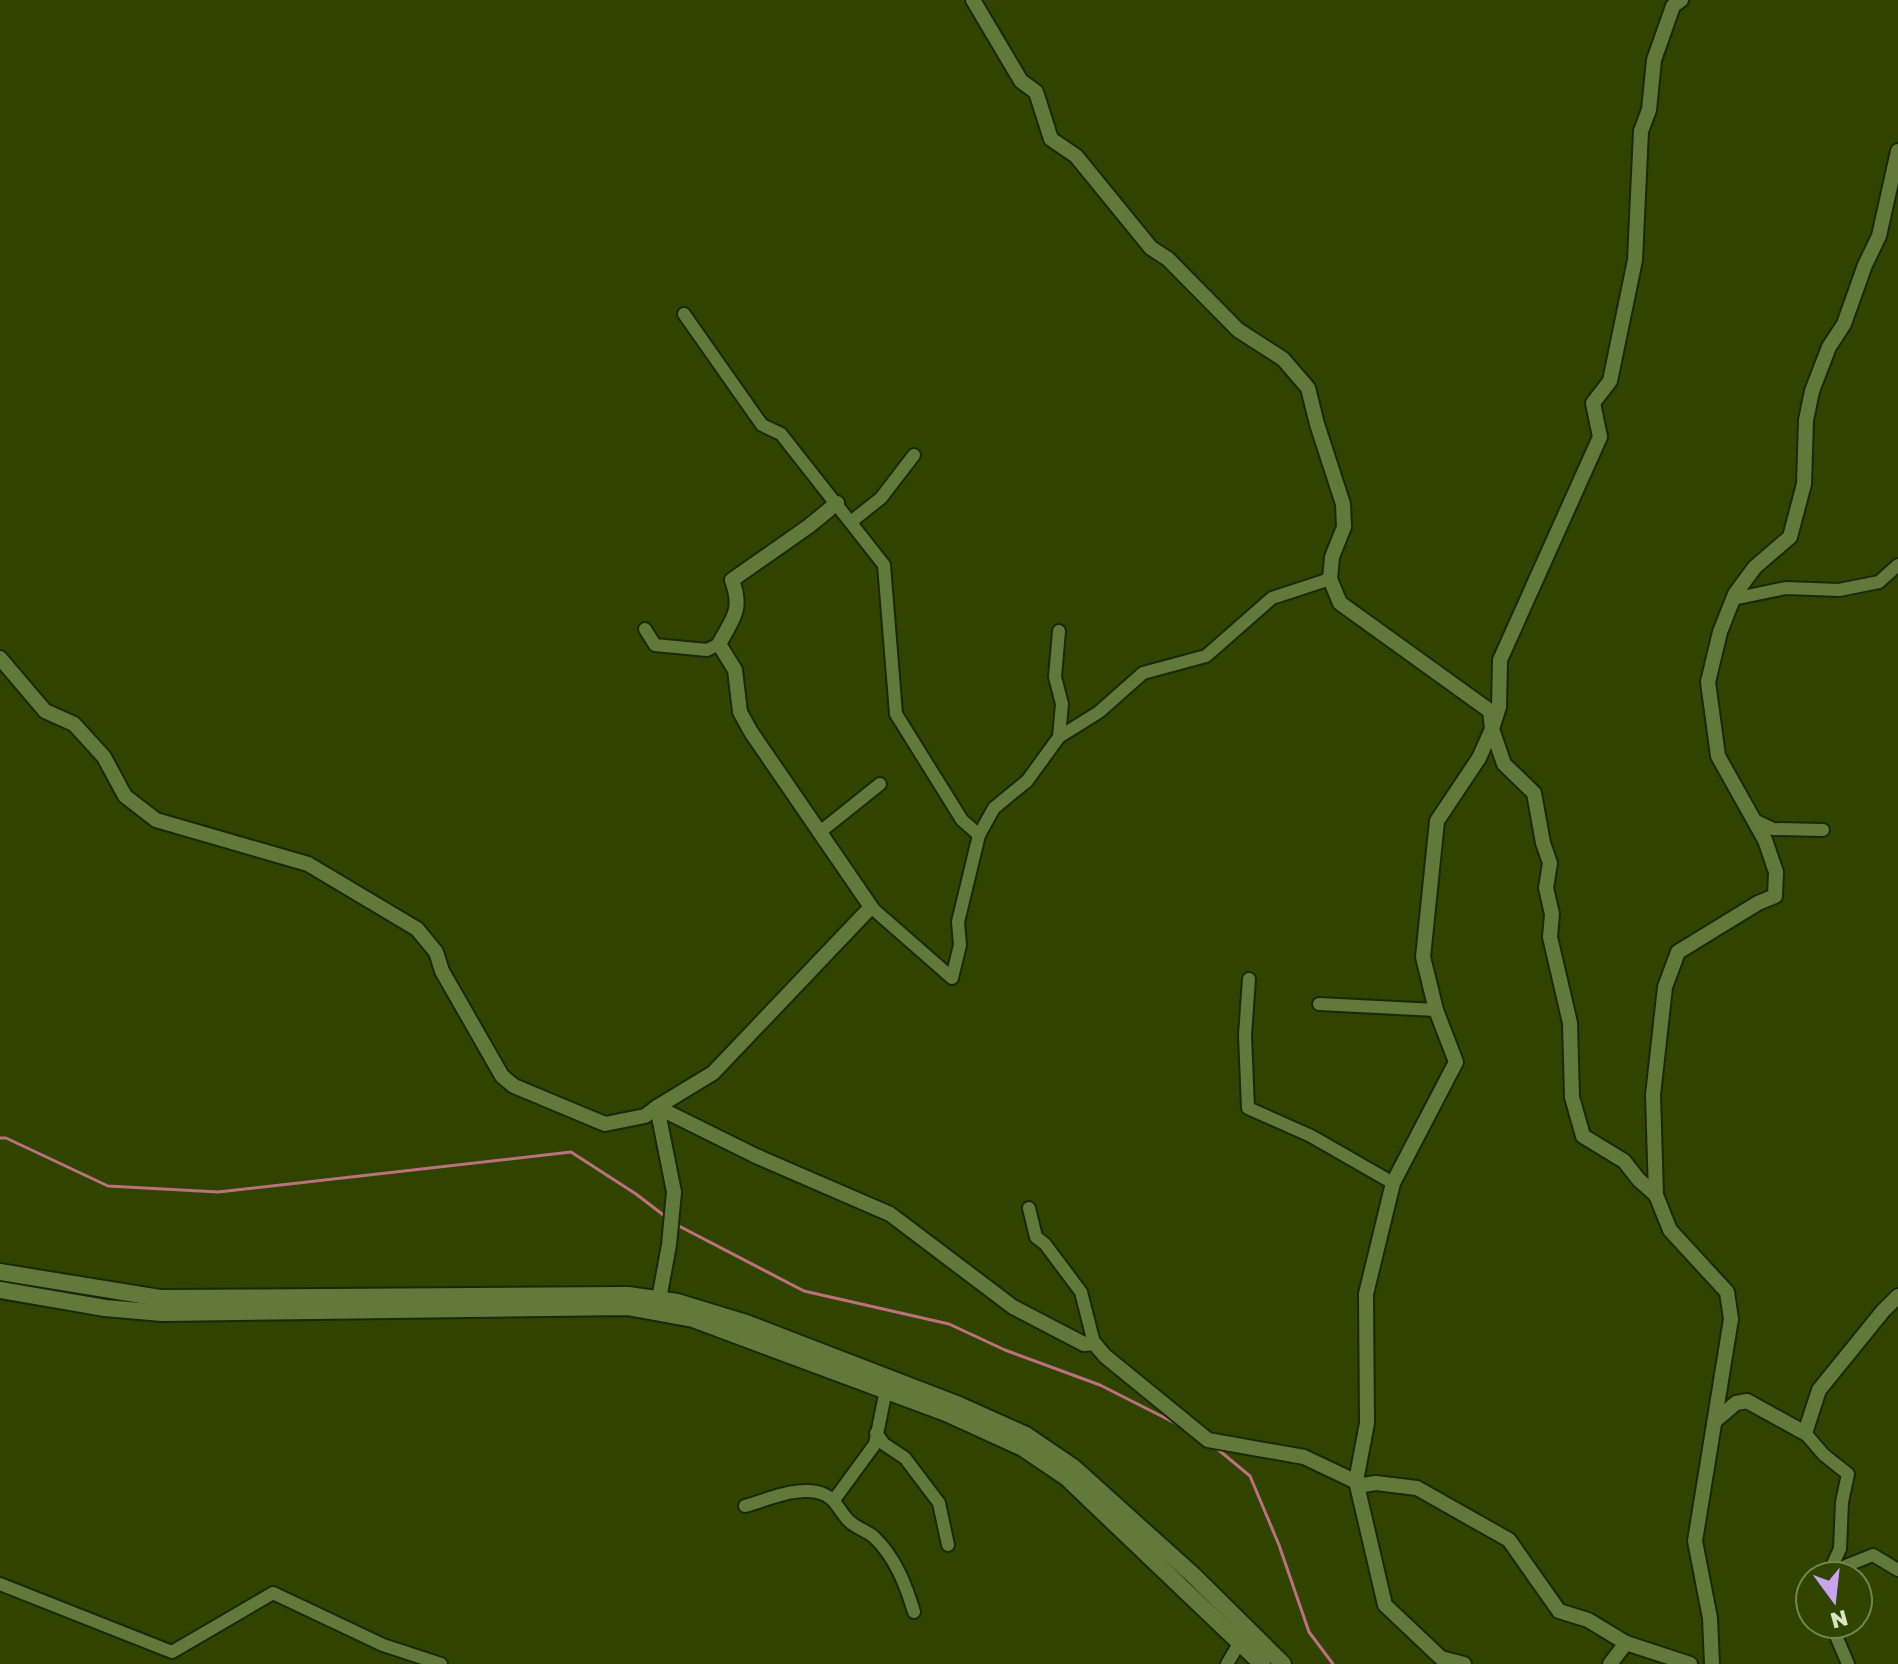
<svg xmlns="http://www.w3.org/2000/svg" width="1898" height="1664" viewBox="0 0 1898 1664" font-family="'Golos Text',sans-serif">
<rect width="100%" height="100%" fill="#304400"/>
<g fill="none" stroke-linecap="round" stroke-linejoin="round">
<g stroke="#bc717e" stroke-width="3">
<path d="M 0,1138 L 6,1138 L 108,1186 L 218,1192 L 571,1152 L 636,1194 L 666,1217"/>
<path d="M 675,1224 L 804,1291 L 949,1324 L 1005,1350 L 1100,1385 L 1181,1426"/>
<path d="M 1215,1447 L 1250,1476 L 1279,1545 L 1309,1632 L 1333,1664"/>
</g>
<defs>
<g id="minor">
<path d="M 684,314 L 762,425 L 781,434 L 884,565 L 896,714 L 962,820 L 979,835 L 958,922 L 960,945 L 952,978 L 871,907"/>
<path d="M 852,521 L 881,498 L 914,455"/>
<path d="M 1733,599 L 1786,588 L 1839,590 L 1879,582 L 1898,565"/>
<path d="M 645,629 L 655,645 L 707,650 L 719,644"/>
<path d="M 1059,737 L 1062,704 L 1055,677 L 1059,631"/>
<path d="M 1754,820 L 1773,829 L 1823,830"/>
<path d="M 820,832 L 880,784"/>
<path d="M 979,835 L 994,808 L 1027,781 L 1059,737 L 1099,712 L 1143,673 L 1206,656 L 1272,598 L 1330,579"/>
<path d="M 1249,979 L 1245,1035 L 1248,1108 L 1311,1136 L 1393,1183"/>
<path d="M 1319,1004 L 1436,1010"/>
<path d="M 1029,1208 L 1036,1237 L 1045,1244 L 1081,1292 L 1094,1343"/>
<path d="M 876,1433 L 884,1444 L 905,1458 L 939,1503 L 948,1545"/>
<path d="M 1805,1433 L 1824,1455 L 1848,1474 L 1842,1502 L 1840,1549 L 1827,1576"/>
<path d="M 834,1500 L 875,1444 L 886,1390"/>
<path d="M 745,1506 C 767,1500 794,1487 817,1492 C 835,1496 837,1508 848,1520 C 855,1528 866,1530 874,1537 C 895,1557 906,1585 914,1612"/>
<path d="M 1828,1573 L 1873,1555 L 1898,1570"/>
<path d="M 0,1584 L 172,1652 L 273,1593 L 383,1645 L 441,1664"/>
<path d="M 1831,1624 L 1848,1664"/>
<path d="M 1227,1664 L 1240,1642"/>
</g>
<g id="tertiary">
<path d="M 973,0 L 1021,81 L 1036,92 L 1051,139 L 1076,156 L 1151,248 L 1168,259 L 1238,330 L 1283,359 L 1308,388 L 1317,424 L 1343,504 L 1344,527 L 1332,557 L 1330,579 L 1340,603 L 1490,711 L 1492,729 L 1479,758 L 1437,821 L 1423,957 L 1436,1010 L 1456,1062 L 1393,1183 L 1366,1294 L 1367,1423 L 1356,1481 L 1385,1605 L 1441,1658 L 1464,1664"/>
<path d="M 837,503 L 809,526 L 732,580 C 743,610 733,618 719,644 L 735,670 L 740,712 L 751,732 L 871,907 L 713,1073 L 657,1107 L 756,1156 L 890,1214 L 1013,1307 L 1084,1344 L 1094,1343 L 1105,1356 L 1208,1440 L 1304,1457 L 1363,1485 L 1376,1483 L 1417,1488 L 1509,1540 L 1559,1611 L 1588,1620 L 1626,1643"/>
<path d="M 0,658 L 45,711 L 74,724 L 104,757 L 125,796 L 156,820 L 308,864 L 417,929 L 436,952 L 442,971 L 502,1076 L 514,1086 L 605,1124 L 645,1116 L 657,1107 L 674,1192 L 669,1245 L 659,1299"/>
<path d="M 1656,1195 L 1639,1180 L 1624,1161 L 1583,1136 L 1572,1097 L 1570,1023 L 1550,937 L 1552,914 L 1546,888 L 1550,863 L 1543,843 L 1534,793 L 1504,764 L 1492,729 L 1499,707 L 1500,660 L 1600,437 L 1593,403 L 1610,381 L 1635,260 L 1641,131 L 1649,110 L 1654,60 L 1673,6 L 1681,0"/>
<path d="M 1715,1421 L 1736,1403 L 1747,1401 L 1805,1433 L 1819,1390 L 1883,1311 L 1898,1296"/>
<path d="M 1610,1664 L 1626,1643 L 1690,1664"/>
<path d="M 1712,1664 L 1710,1618 L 1695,1541 L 1731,1319 L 1727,1292 L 1670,1230 L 1656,1195 L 1653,1095 L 1665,987 L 1678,952 L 1758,903 L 1775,896 L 1776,872 L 1765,840 L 1718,756 L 1708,682 L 1720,632 L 1735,594 L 1755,567 L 1790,537 L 1804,484 L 1806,420 L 1812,391 L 1829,347 L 1844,324 L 1865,265 L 1879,236 L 1898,151"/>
</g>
<g id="secondary">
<path d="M 0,1272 L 160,1298 L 628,1295 L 677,1302 L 746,1323 L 959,1405 L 1026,1435 L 1073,1467 L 1193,1575 L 1283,1664"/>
<path d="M 0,1290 L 105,1308 L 162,1313 L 627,1307 L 693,1319 L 946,1413 L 1023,1448 L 1066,1477 L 1262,1664"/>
</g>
</defs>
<use href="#minor" stroke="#1c2707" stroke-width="16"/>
<use href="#tertiary" stroke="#1c2707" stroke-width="18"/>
<use href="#secondary" stroke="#1c2707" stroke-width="20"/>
<use href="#minor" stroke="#62793c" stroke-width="12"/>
<use href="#tertiary" stroke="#62793c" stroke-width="14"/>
<use href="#secondary" stroke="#62793c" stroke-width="16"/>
</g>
<g transform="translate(1834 1600) rotate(165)"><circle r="38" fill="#304400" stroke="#73844f" stroke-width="2"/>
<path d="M0-6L14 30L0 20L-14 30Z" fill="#c9a5ee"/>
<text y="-12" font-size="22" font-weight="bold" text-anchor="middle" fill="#d7e5c5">N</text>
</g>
</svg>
